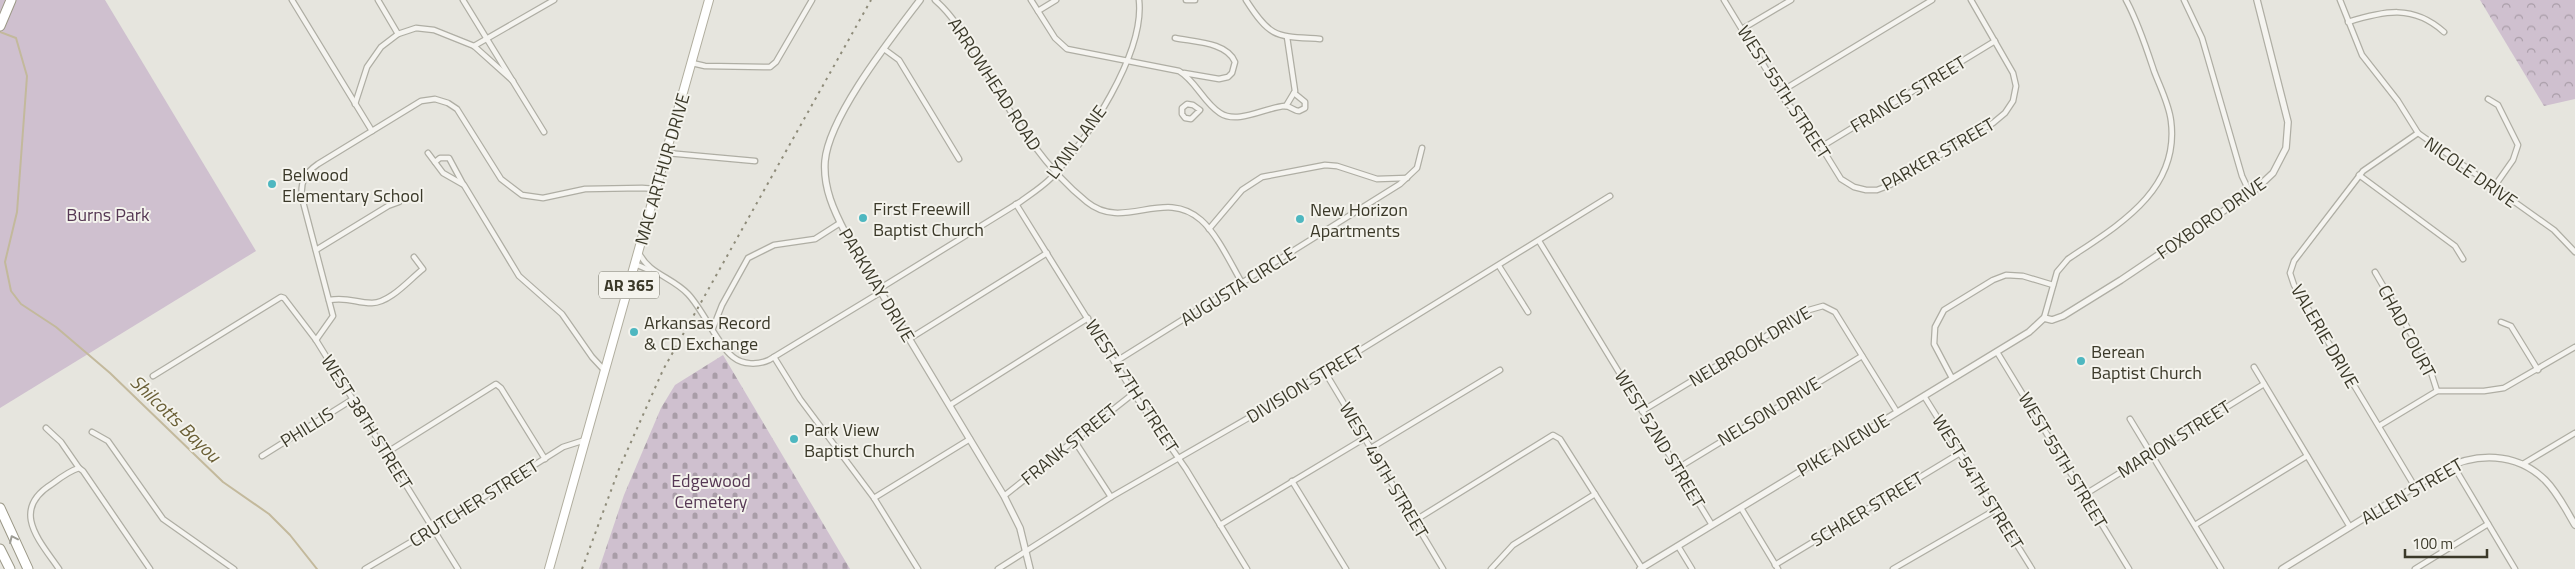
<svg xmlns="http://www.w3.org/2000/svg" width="2575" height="569" viewBox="0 0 2575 569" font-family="'Titillium Web',sans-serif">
<defs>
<pattern id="forest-crowns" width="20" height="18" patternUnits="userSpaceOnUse" patternTransform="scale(1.25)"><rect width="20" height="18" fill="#cfc0cf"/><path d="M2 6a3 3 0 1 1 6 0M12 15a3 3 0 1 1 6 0" fill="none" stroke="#a99da8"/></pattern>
<pattern id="cemetery-stones" width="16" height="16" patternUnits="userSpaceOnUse" patternTransform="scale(1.25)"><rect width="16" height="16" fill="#cfc0cf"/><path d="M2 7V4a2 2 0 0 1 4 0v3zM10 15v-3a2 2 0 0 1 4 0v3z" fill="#a99da8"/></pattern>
</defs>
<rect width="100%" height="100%" fill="#e6e5de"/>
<path fill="url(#forest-crowns)" d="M 2480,0 L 2575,0 L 2575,99 L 2544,106 Z"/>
<path fill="url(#cemetery-stones)" d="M 723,355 L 850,569 L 599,569 L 624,495 L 661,408 L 675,385 Z"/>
<path fill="#cfc0cf" d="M 0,0 L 105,0 L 256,251 L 0,408 Z"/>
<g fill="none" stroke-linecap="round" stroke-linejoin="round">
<path stroke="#c3b99c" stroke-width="2" d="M 0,32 L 16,38 L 27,76 L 17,212 L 5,262 L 11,291 L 21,304 L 56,327 L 110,373 L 223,482 L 269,514 L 290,535 L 317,569"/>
<defs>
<g id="minor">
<path d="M 292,0 L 372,131"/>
<path d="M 378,0 L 398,34"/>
<path d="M 463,0 L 544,132"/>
<path d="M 935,0 C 956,18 969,44 983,67 C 1013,116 1042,166 1087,202 C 1124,232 1164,187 1201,220 C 1217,234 1231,264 1242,283"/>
<path d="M 1031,0 L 1055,38 L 1067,49 L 1179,71 C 1196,81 1203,102 1220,113 C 1238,125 1266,107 1285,106 C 1290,106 1294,111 1299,111 L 1305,108 L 1305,102 L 1294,93"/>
<path d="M 1186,0 L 1195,0"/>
<path d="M 1246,0 C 1271,39 1276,36 1320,39"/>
<path d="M 1724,0 L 1786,102 L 1807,124 L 1841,179 L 1854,187 L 1866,190 L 1877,190 L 1890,185 L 1993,123 L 2005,113 L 2013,101 L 2016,86 L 2013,73 L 1971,0"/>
<path d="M 2184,0 L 2202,38 L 2242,176 L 2250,193"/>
<path d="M 2340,0 L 2362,55 L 2398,101 L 2418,133 L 2554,230 L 2575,252"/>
<path d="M 1038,11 L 1056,0"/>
<path d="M 2348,22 C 2384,11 2413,4 2444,32"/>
<path d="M 1742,29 L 1791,0"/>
<path d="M 1175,38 C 1194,42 1227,42 1235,62 L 1232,73 L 1228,77 L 1219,79 L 1184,73"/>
<path d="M 474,46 L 554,0"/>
<path d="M 884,49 L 899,60 L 959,159"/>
<path d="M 692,63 L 705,66 L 770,67 L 776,62 L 812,0"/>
<path d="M 1780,92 L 1932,0"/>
<path d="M 2488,99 L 2498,105 L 2518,145 L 2513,160 L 2494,187"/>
<path d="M 355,104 L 367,67 L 381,47 L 398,34 L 416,28 L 434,30 L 474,46 L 513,81"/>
<path d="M 1187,104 L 1193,105 L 1200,110 L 1191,119 L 1185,118 L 1182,114 L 1182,108 Z"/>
<path d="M 1286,106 L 1295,91 L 1287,37"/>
<path d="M 1821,147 L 1995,41"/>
<path d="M 428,153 L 443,173 L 464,185 L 519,276 L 562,314 L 592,357 L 605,371"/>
<path d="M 667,153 L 755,161"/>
<path d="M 435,162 L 440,158 L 449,158 L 463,184"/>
<path d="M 2359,175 L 2455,246 L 2463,259"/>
<path d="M 1016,204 L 1138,400 L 1186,469 L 1247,569"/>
<path d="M 1209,229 L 1242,190 L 1262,177 L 1325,165 L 1337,166 L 1377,179 L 1407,178"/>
<path d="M 1539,241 L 1712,525"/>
<path d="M 316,250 L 388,206 L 399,202"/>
<path d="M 639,253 C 649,274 672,277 688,294 C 704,311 717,344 733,357 C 743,365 758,365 769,360 L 881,292"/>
<path d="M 635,264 L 649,270"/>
<path d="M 1499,266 L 1528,312"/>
<path d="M 2375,272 L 2428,363 L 2437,391"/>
<path d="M 879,289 L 1020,202 C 1031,194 1042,187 1051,178 C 1087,141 1145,53 1139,0"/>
<path d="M 329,300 C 350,297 355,303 372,303 C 390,303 410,279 423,269 L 414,257"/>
<path d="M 2044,318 L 2057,272 L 2068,259 C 2117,226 2180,191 2171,121 C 2169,104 2160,87 2154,71 C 2146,47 2138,22 2126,0"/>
<path d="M 2501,322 L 2511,326 L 2538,370"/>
<path d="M 713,328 L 722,305 L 748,258 L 774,245 L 815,239 L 840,223"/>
<path d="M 909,339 L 1047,253"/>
<path d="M 316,340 L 333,316 L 302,198 C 300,182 305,173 318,164 L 421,101 L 435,99 L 448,103 L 457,109 L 501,179 L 522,195 L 543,198 L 585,189 L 642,188 L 656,189"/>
<path d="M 1997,352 L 2129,569"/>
<path d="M 774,357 L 800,399 L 874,498 L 918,569"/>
<path d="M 1115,362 L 1400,184 L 1417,168 L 1422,148"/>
<path d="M 2254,367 L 2350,527"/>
<path d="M 1325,372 L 1443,569"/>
<path d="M 153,376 L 281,297 L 284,298 L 316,340 L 458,569"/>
<path d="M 1952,378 L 1934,344 L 1935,327 L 1944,310 L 1993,280 L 2006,275 L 2023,276 L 2053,285"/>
<path d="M 1924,396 L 2032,569"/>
<path d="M 950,405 L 1088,318"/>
<path d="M 1642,411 L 1809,310 L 1823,306 L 1835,312 L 1897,412"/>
<path d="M 2130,419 L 2221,569"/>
<path d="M 2379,426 L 2437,391 L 2484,391 L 2504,388 L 2575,347"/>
<path d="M 46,428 L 61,442 L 79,468 L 83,471 L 150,569"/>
<path d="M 92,432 L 108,441 L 163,519 L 234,569"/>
<path d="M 1074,440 L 1111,497"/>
<path d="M 1371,448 L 1500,370"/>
<path d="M 386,453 L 496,384 L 501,388 L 545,459"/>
<path d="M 262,456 L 353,399"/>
<path d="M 2523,464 L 2575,433"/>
<path d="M 2453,465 L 2515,569"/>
<path d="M 1678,468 L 1862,356"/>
<path d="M 1292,481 L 1346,569"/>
<path d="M 2415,487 L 2294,285 L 2290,273 L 2294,261 L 2363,171 L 2418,133"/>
<path d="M 2084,495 L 2264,384"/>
<path d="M 1004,496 L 1134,393"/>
<path d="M 874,498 L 970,439"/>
<path d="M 1741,508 L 1778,569"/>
<path d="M 1414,521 L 1553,435 L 1560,439 L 1642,568"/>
<path d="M 1220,525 L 1365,438"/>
<path d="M 2195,525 L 2307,456"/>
<path d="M 1678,546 L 1692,569"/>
<path d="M 1775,565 L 1960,453"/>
<path d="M 59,569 C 39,540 10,510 52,484 C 60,478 69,471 79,468"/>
<path d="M 365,569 L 433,529 L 563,447 L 585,440"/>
<path d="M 998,569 L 1111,497 L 1276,402 L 1610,196"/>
<path d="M 1491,569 L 1513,545 L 1595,494"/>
<path d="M 1893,569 L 1995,510"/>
<path d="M 2415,569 L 2488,524"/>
</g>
<g id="tertiary">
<path d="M 920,0 C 892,37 829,116 825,161 C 823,188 834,211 846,234 L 1004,496 L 1020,528 L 1030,569"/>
<path d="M 1640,569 L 2029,332 L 2044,318 L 2052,320 L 2063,316 L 2121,280 L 2256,189 L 2273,173 L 2286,148 L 2288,122 L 2257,0"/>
<path d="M 2282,569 L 2442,470 C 2476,452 2516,452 2545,480 C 2558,493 2566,510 2575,525"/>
</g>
<path id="primary" d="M 549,569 L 709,0"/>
<g id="motorway">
<path d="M 0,26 L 11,0"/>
<path d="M 0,508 L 28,569"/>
<path d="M 0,549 L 10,569"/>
</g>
</defs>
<use href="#minor" stroke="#afaea4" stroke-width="7"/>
<use href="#tertiary" stroke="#afaea4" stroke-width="8"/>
<use href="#primary" stroke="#b1ae9f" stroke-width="10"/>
<use href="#motorway" stroke="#9b9887" stroke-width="11"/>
<use href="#minor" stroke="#f5f4f0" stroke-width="4.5"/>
<use href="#tertiary" stroke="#f5f4f0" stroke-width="5.5"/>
<use href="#primary" stroke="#fff" stroke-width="8"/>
<use href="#motorway" stroke="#fff" stroke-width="9"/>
<path stroke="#8e8b79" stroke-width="2" stroke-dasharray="2.5 5" stroke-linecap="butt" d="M 582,569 L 619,469 L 663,370 L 871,0"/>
</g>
<defs><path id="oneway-chevron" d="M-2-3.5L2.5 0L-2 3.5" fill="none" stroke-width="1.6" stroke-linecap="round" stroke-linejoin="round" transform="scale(1.25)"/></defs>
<use stroke="#9d9c94" href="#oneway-chevron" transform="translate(13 539) rotate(-115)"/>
<g fill="#4eb7c0" stroke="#f4f3ed" stroke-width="2">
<circle cx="272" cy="184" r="5"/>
<circle cx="863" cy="218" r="5"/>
<circle cx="1300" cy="219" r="5"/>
<circle cx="634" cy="332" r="5"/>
<circle cx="2081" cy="361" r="5"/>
<circle cx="794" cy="439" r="5"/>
</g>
<g text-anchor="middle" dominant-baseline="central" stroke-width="4" stroke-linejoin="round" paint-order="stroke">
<rect fill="#f4f3ed" stroke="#727164" stroke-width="1" x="599" y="271.5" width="60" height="27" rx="4"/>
<g font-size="16" font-weight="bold" fill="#3b3929">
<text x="629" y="285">AR 365</text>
</g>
<g font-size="18" fill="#3b3929" stroke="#f4f3ed">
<text transform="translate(995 84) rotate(57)">ARROWHEAD ROAD</text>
<text transform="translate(1784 92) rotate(57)">WEST 55TH STREET</text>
<text transform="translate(1908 94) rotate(-31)">FRANCIS STREET</text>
<text transform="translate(1076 142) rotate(-53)">LYNN LANE</text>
<text transform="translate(1938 154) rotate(-30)">PARKER STREET</text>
<text transform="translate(662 169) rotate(-74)">MAC ARTHUR DRIVE</text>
<text transform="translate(2471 172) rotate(35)">NICOLE DRIVE</text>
<text transform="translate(2211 218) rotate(-35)">FOXBORO DRIVE</text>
<text transform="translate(877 285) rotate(59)">PARKWAY DRIVE</text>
<text transform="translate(1238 286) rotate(-32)">AUGUSTA CIRCLE</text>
<text transform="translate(2407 331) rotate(62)">CHAD COURT</text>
<text transform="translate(2325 336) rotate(60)">VALERIE DRIVE</text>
<text transform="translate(1750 346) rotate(-31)">NELBROOK DRIVE</text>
<text transform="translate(1305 384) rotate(-31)">DIVISION STREET</text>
<text transform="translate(1132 386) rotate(57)">WEST 47TH STREET</text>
<text transform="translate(1769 411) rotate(-31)">NELSON DRIVE</text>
<text transform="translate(367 422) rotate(58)">WEST 38TH STREET</text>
<text transform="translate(307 427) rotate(-32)">PHILLIS</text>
<text transform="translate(1660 439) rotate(59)">WEST 52ND STREET</text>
<text transform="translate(2174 439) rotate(-32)">MARION STREET</text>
<text transform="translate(1069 444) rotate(-39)">FRANK STREET</text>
<text transform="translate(1843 445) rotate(-31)">PIKE AVENUE</text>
<text transform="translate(2063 460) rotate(59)">WEST 55TH STREET</text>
<text transform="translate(1384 470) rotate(59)">WEST 49TH STREET</text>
<text transform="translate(1978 482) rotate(58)">WEST 54TH STREET</text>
<text transform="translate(2412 491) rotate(-30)">ALLEN STREET</text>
<text transform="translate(474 503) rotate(-32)">CRUTCHER STREET</text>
<text transform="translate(1867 509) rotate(-31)">SCHAER STREET</text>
</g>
<g font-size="18" fill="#3b3929" stroke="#f4f3ed" text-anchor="start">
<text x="282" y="174">Belwood<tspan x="282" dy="21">Elementary School</tspan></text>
<text x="873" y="208">First Freewill<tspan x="873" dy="21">Baptist Church</tspan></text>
<text x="1310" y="209">New Horizon<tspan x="1310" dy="21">Apartments</tspan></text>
<text x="644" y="322">Arkansas Record<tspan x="644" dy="21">&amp; CD Exchange</tspan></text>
<text x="2091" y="351">Berean<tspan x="2091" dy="21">Baptist Church</tspan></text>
<text x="804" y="429">Park View<tspan x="804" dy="21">Baptist Church</tspan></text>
</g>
<g font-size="18" fill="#563854" stroke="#f4f3ed">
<text x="108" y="214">Burns Park</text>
<text x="711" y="480">Edgewood<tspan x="711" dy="21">Cemetery</tspan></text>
</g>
<g font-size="19" font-style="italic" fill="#6b6037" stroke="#f4f3ed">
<text transform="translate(176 418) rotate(44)">Shilcotts Bayou</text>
</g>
</g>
<path d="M2405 549v8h82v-8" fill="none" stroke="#3b3929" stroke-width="2.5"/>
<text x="2412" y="549" font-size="15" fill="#3b3929" stroke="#f4f3ed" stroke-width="4" paint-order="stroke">100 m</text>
</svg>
